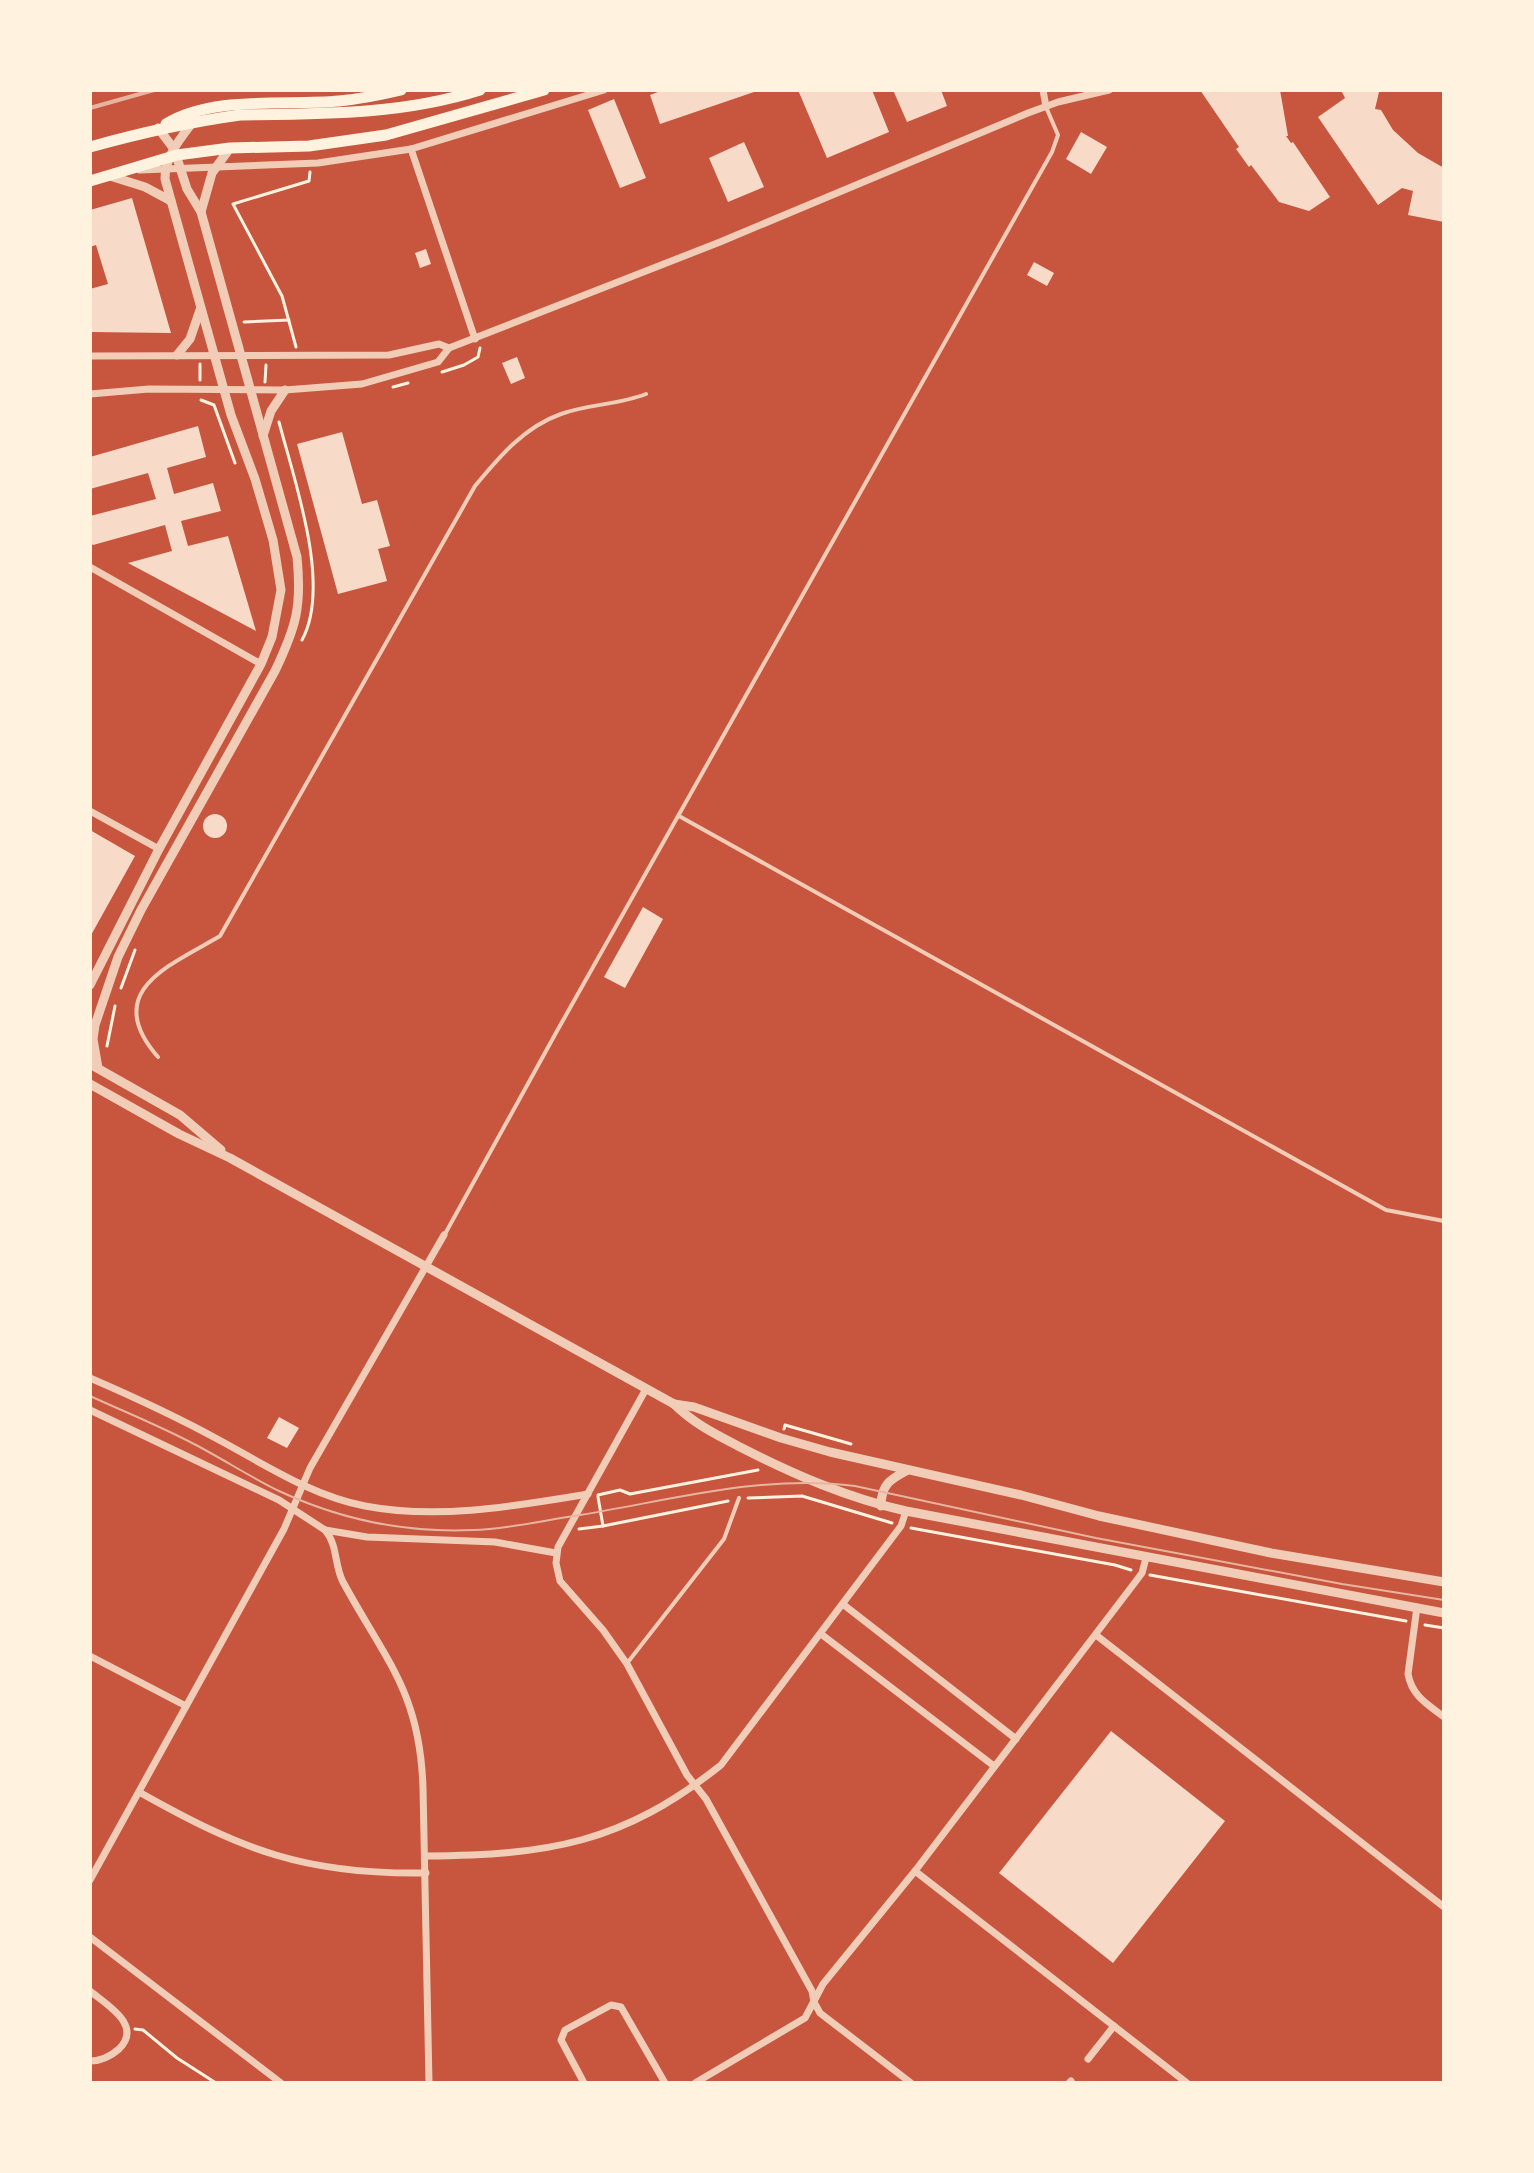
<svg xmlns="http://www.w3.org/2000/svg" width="1534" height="2173" viewBox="0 0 1534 2173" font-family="'PT Sans',sans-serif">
<rect width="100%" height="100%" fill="#c8553d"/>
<g fill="#f7dbc8">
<path d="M 663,90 L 757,90 L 757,91 L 660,124 L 650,95 Z"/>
<path d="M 798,90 L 872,90 L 889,132 L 827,158 Z"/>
<path d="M 893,90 L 941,90 L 947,106 L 907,122 Z"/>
<path d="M 1200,90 L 1280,90 L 1288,136 L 1286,136 L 1291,143 L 1293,142 L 1330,197 L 1309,211 L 1279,202 L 1251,165 L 1249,167 L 1236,149 L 1239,147 Z"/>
<path d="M 1341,90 L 1379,92 L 1375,109 L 1381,110 L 1393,130 L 1418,153 L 1444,168 L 1444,222 L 1408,215 L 1413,191 L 1402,188 L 1378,205 L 1318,117 L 1345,98 Z"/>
<path d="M 614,99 L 646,178 L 620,188 L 588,110 Z"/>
<path d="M 1081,132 L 1107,147 L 1091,174 L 1066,159 Z"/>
<path d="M 744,142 L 764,187 L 728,202 L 709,158 Z"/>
<path d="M 132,198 L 171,333 L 90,332 L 90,289 L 108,284 L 96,245 L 90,247 L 90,210 Z"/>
<path d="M 426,249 L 431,264 L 420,268 L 415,253 Z"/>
<path d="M 1034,262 L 1054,273 L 1047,286 L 1027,275 Z"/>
<path d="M 517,357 L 525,378 L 511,384 L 502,363 Z"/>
<path d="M 198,426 L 206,457 L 167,468 L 174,494 L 213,483 L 221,511 L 181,521 L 188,546 L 228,536 L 256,631 L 128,563 L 172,551 L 165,525 L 93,545 L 90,543 L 90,516 L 156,499 L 148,473 L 90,489 L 90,457 Z"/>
<path d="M 342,432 L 362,504 L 377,500 L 390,546 L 378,549 L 387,581 L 338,594 L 297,444 Z"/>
<circle cx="215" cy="826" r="12"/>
<path d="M 90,830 L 135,856 L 90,937 L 91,869 Z"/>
<path d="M 643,907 L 663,919 L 625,988 L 604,977 Z"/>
<path d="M 279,1417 L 299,1428 L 287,1448 L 267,1438 Z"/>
<path d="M 1111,1731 L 1225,1821 L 1113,1963 L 999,1873 Z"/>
</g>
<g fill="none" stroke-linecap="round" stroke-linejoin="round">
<g stroke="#fff3e0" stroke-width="3">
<path d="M 244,322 L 289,320"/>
<path d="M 296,347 L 282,296 L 233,204 L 309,181 L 310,172"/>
<path d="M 200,364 L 200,380"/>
<path d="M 442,372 L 464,365 L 478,357 L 480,348"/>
<path d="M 265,382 L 266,365"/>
<path d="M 393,387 L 408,383"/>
<path d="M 201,400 L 214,405 L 235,463"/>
<path d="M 279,422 C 294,480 332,585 302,640"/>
<path d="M 121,988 L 135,950"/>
<path d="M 107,1046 L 115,1006"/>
<path d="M 784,1429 L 785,1425 L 851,1444"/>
<path d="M 598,1495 L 620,1490 L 630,1494 L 758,1470"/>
<path d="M 598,1497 L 603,1526 L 728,1501"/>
<path d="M 748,1498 L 802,1496 L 892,1523"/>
<path d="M 911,1528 L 1115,1565 L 1131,1570"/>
<path d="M 579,1529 L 603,1526"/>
<path d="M 1150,1575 L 1406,1621"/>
<path d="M 1425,1625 L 1444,1628"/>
<path d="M 135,2029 L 143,2030 L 177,2058 L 216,2083"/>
</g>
<g stroke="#f1ccb7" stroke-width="4">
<path d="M 679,816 L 1386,1210 L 1444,1221"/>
<path d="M 158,1057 C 100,991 171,965 220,936 L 475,486 C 499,457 524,427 561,414 C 588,404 618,405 646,394"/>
<path d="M 445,1234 L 557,1031 L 1052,152 L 1058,135 L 1046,107"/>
<path d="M 628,1662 L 724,1539 L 739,1498"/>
</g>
<g stroke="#f1ccb7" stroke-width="7">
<path d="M 1043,90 L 1046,107"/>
<path d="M 411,149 L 475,339"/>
<path d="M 140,170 L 318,163 L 411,149 L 604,90"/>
<path d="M 90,356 L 389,355 L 439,344 L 449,348"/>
<path d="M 90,394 L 149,389 L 285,390 L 362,384 L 438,362 L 449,348 L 720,242 L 1028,113 L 1058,102 L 1109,90"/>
<path d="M 90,567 L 261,664"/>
<path d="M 90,811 L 159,849"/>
<path d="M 90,1378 C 134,1397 179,1418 221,1441 C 267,1466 313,1496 365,1506 C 438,1520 515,1506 588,1494"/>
<path d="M 646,1389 L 558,1547 L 556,1563 L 560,1581 L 603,1630 L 627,1664 L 687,1775 L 706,1799 L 812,1991 L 814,2002 L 820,2013 L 911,2083"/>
<path d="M 90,1410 L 279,1500 L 325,1530 L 367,1537 L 495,1542 L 556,1553"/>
<path d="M 325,1530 C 338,1545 334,1565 343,1582 C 386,1661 420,1692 423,1788 L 429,2083"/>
<path d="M 844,1605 L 1016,1739"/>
<path d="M 1417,1607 L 1408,1674 C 1412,1696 1427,1704 1444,1717"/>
<path d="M 821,1634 L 994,1766"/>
<path d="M 1096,1635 L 1444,1907"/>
<path d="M 90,1656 L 186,1706"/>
<path d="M 139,1792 C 242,1850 305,1875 426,1873"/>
<path d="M 425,1856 C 548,1855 622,1844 721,1765 L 901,1526 L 906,1511"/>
<path d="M 915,1871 L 1187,2083"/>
<path d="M 90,1880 L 284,1529 L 310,1468 L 444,1235"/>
<path d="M 90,1937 L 281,2083"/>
<path d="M 90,1991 C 107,2005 143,2025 119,2049 C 111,2056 101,2061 90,2061"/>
<path d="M 1088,2059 L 1114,2026"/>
<path d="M 584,2083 L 561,2040 L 565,2030 L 611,2005 L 621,2007 L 665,2083"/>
<path d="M 695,2083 L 805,2018 L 823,1984 L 915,1871 L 1133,1585 L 1142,1573 L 1146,1558"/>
<path d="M 1069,2083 L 1071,2081"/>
</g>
<g stroke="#f1ccb7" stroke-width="9">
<path d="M 110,176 L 145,187 L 171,201"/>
<path d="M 201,212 L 212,173 L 230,148"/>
<path d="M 177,355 L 190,339 L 200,310"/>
<path d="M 263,436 L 271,411 L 285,390"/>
<path d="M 90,985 L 159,849 L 261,664 L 272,637 L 281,590 L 273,540 L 255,479 L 231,415 L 165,179 C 165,157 179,140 192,123"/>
<path d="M 90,1064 L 180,1115 L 221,1150"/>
<path d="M 98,1068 L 93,1039 L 95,1025 L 118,957 L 141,910 L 275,671 C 296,627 302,607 297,557 L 201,212 L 187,189 L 174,149 L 158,128"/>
<path d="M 90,1084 L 179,1134 L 230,1158 L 674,1404 C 694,1424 717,1435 742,1448 C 795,1475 848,1498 906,1511 L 1444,1613"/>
<path d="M 674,1404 L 694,1407 L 781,1438 L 830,1452 L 1021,1495 L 1099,1516 L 1271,1553 L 1444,1582"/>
<path d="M 881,1506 C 881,1484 891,1479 908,1470"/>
</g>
<g stroke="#fff3e0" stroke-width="11">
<path d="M 166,124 C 213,95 286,106 339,101 C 360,99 380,95 401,90"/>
<path d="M 90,147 C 140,133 189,122 240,115 C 322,114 401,115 480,90"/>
<path d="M 90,181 L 177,155 L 230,148 L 309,146 L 386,135 L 544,90"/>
</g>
<path stroke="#e9b49f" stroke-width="2" d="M 90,1396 C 125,1412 160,1426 194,1444 C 223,1459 250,1477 279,1491 C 339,1519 406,1533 473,1530 C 509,1529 545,1520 580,1515 C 672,1500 762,1474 855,1486 L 1096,1538 L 1342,1584 L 1444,1600"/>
<path stroke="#e9b49f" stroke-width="4" d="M 90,108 L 154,90"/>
</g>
<rect width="1534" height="2173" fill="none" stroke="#fff3e0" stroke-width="184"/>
</svg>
